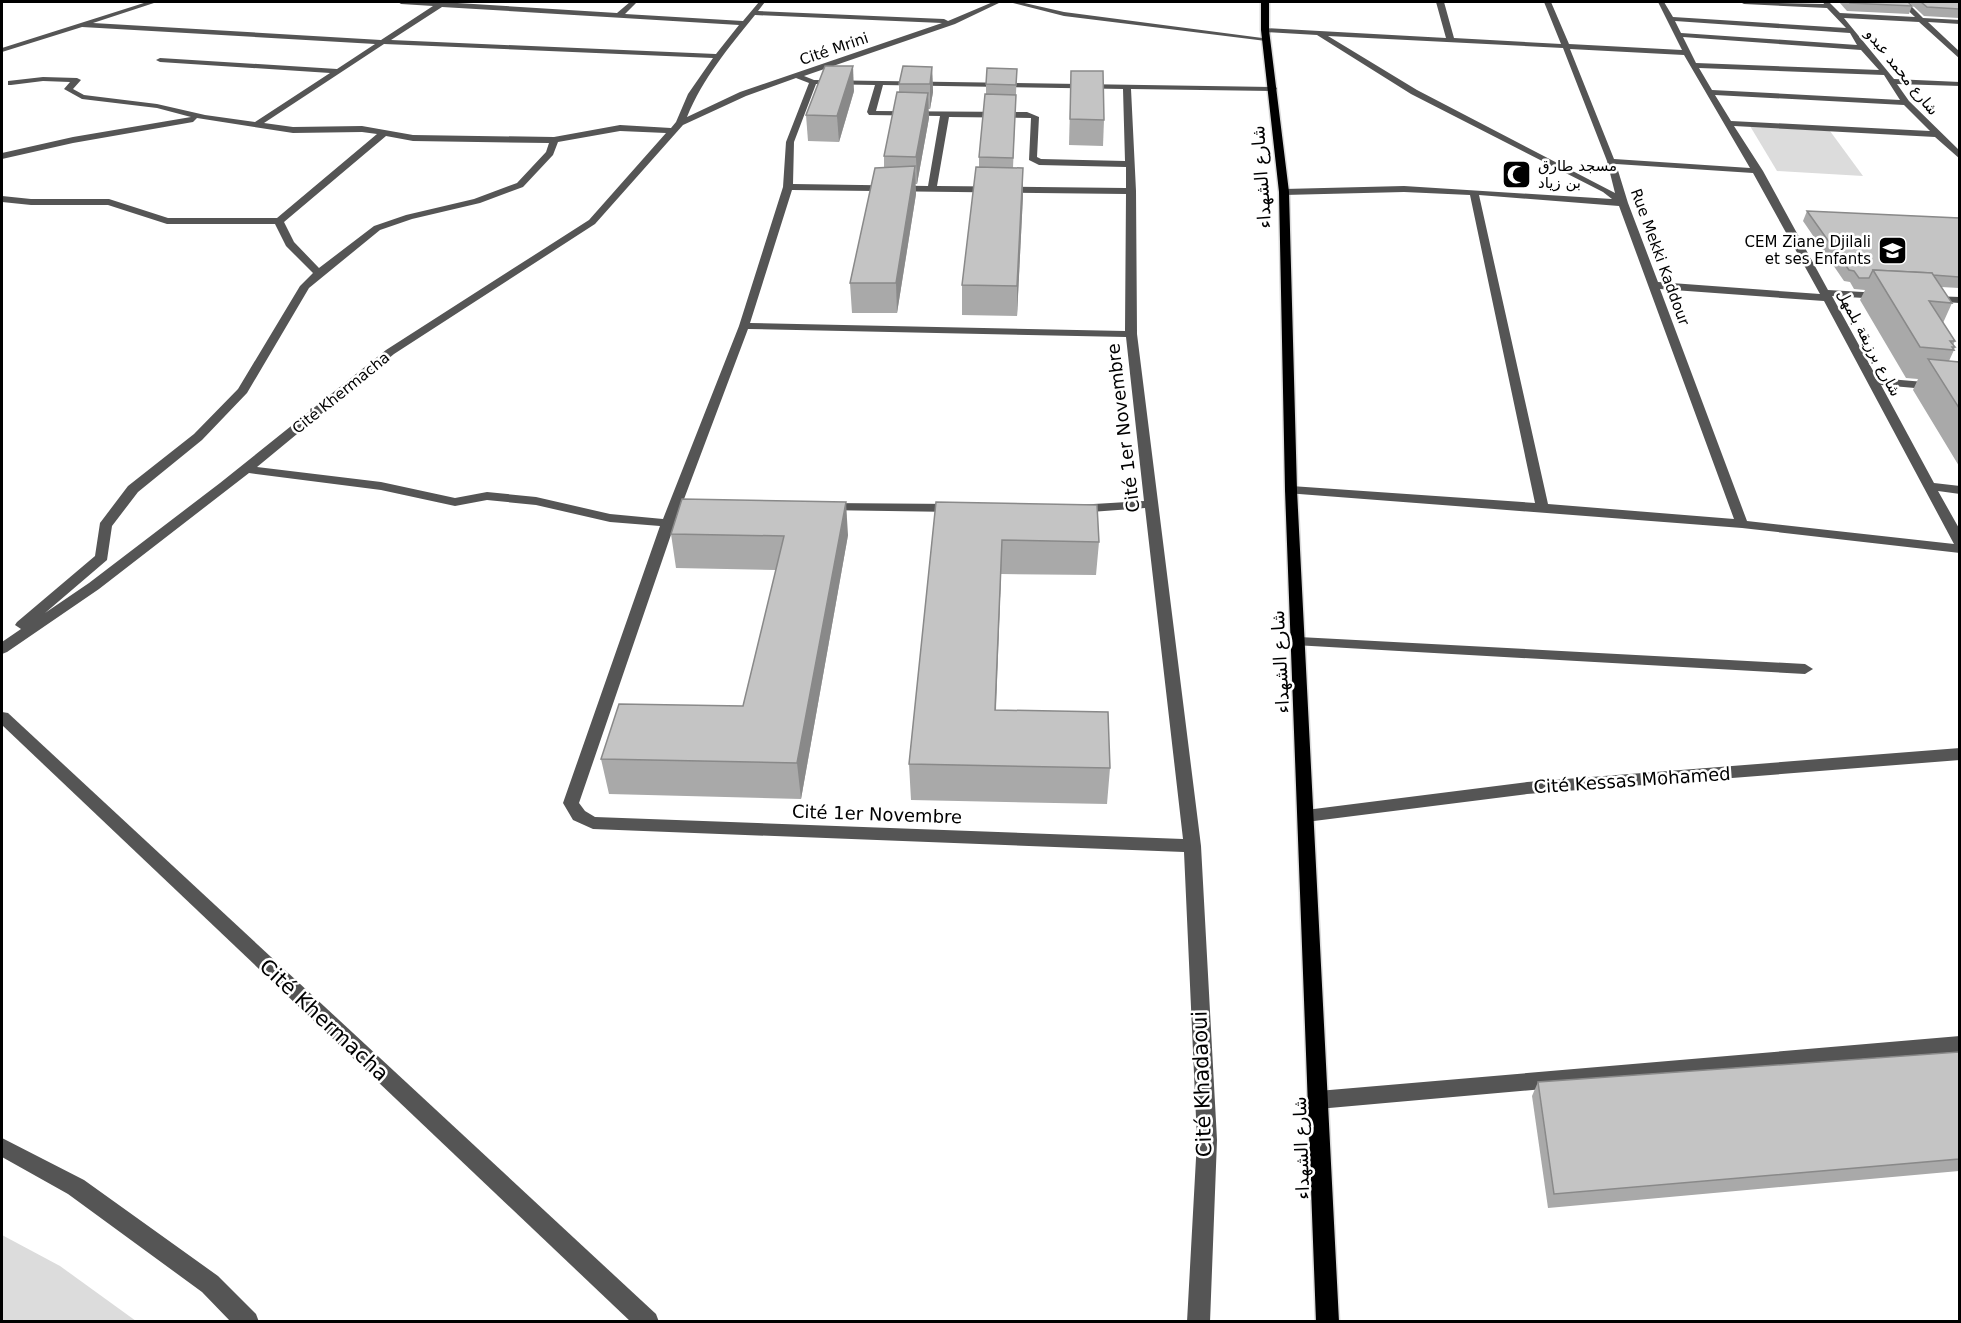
<svg xmlns="http://www.w3.org/2000/svg" width="1961" height="1323" viewBox="0 0 1961 1323" font-family="'DejaVu Sans',Cairo,sans-serif">
<rect width="100%" height="100%" fill="#fff"/>
<g fill="#dcdcdc">
<path d="M 1750,126 L 1830,131 L 1863,176 L 1777,171 Z"/>
<path d="M 2,1235 L 60,1266 L 136,1321 L 2,1321 Z"/>
</g>
<g fill="none" stroke-linecap="round" stroke-linejoin="round">
<defs>
<path id="major" d="M 1261,2 L 1269,2 L 1269,30 L 1289,192 L 1297,490 L 1339,1322 L 1316,1322 L 1285,490 L 1279,192 L 1261,30 Z"/>
</defs>
<use href="#major" stroke="#dbdbdb" stroke-width="3"/>
<g fill="#555" fill-rule="evenodd">
<path d="M 147,2 L 157,2 L 93,23 L 381,40 L 433,6 L 401,4 L 398,2 L 441,2 L 617,13 L 630,2 L 637,2 L 625,14 L 743,21 L 759,2 L 765,2 L 758,11 L 944,19 L 948,21 L 993,2 L 1001,2 L 955,24 L 804,76 L 814,80 L 1276,87 L 1277,89 L 1273,91 L 1131,89 L 1136,191 L 1137,334 L 1201,846 L 1217,1140 L 1210,1322 L 1187,1322 L 1197,1140 L 1184,852 L 593,829 L 573,820 L 563,803 L 660,526 L 610,522 L 536,505 L 487,500 L 455,506 L 381,490 L 249,473 L 99,589 L 7,652 L 2,654 L 2,642 L 21,629 L 15,625 L 17,622 L 95,556 L 100,523 L 128,486 L 194,434 L 238,389 L 300,286 L 313,273 L 286,246 L 275,224 L 167,224 L 108,205 L 31,205 L 2,202 L 2,196 L 31,199 L 109,199 L 168,218 L 277,218 L 377,134 L 362,132 L 293,133 L 197,118 L 193,122 L 73,143 L 2,159 L 2,153 L 73,137 L 191,117 L 157,108 L 82,99 L 64,89 L 70,82 L 43,81 L 11,85 L 8,85 L 8,81 L 43,77 L 77,78 L 81,80 L 73,89 L 84,95 L 157,104 L 205,115 L 255,122 L 330,73 L 160,62 L 156,60 L 160,58 L 337,69 L 375,44 L 82,27 L 2,52 L 2,48 ZM 442,7 L 739,25 L 716,54 L 391,40 ZM 755,15 L 942,23 L 740,92 L 687,117 C 703,78 729,47 755,15 ZM 384,44 L 713,58 L 688,94 L 676,122 L 671,128 L 620,125 L 554,137 L 413,135 L 362,126 L 293,127 L 264,123 ZM 796,78 L 809,83 L 786,142 L 783,187 L 739,326 L 663,519 L 610,514 L 536,497 L 487,492 L 455,498 L 381,482 L 257,467 L 394,354 L 595,224 L 683,125 L 746,96 ZM 816,84 L 875,85 L 867,112 L 869,115 L 940,116 L 928,186 L 793,184 L 794,142 ZM 883,85 L 1123,89 L 1125,161 L 1041,159 L 1037,157 L 1039,117 L 1027,112 L 876,111 ZM 949,117 L 1031,118 L 1029,160 L 1039,165 L 1126,167 L 1126,188 L 937,186 ZM 620,131 L 666,133 L 589,220 L 386,350 L 220,483 L 89,583 L 45,613 L 107,560 L 112,526 L 138,492 L 202,440 L 247,393 L 309,288 L 380,230 L 412,219 L 480,203 L 523,187 L 553,155 L 558,142 ZM 386,136 L 413,141 L 549,143 L 546,152 L 517,183 L 474,199 L 406,215 L 374,226 L 319,268 L 294,242 L 284,222 ZM 792,190 L 1126,194 L 1125,331 L 750,323 ZM 748,329 L 1126,337 L 1144,501 L 1077,505 L 1070,509 L 1077,513 L 1145,508 L 1183,839 L 595,817 L 585,811 L 579,803 L 675,523 Z"/>
<path d="M 1009,2 L 1020,2 L 1064,12 L 1270,39 L 1266,41 L 1064,16 Z"/>
<path d="M 1436,2 L 1444,2 L 1454,38 L 1561,44 L 1544,2 L 1551,2 L 1569,44 L 1682,50 L 1658,2 L 1664,2 L 1673,17 L 1846,28 L 1827,8 L 1744,4 L 1740,2 L 1824,4 L 1823,2 L 1829,2 L 1840,13 L 1915,17 L 1899,2 L 1907,2 L 1923,18 L 1960,20 L 1960,24 L 1928,22 L 1960,52 L 1960,59 L 1919,22 L 1844,18 L 1894,79 L 1960,82 L 1960,86 L 1897,84 L 1909,101 L 1960,151 L 1960,159 L 1935,137 L 1734,126 L 1763,171 L 1828,290 L 1880,293 L 1885,296 L 1880,299 L 1832,296 L 1877,378 L 1960,385 L 1960,392 L 1881,385 L 1934,483 L 1960,486 L 1960,494 L 1938,491 L 1960,530 L 1960,553 L 1742,528 L 1286,493 L 1285,490 L 1286,487 L 1291,486 L 1535,503 L 1470,195 L 1404,192 L 1284,195 L 1279,192 L 1284,189 L 1404,186 L 1612,199 L 1603,192 L 1411,94 L 1317,35 L 1265,32 L 1261,30 L 1265,28 L 1446,38 ZM 1675,21 L 1850,33 L 1857,45 L 1681,33 ZM 1328,36 L 1563,48 L 1607,161 L 1615,193 L 1417,90 ZM 1683,37 L 1861,50 L 1879,70 L 1696,63 ZM 1570,49 L 1684,55 L 1750,168 L 1614,159 ZM 1699,68 L 1884,75 L 1900,100 L 1712,90 ZM 1715,95 L 1904,105 L 1930,131 L 1731,121 ZM 1616,164 L 1753,173 L 1820,294 L 1658,282 L 1628,203 ZM 1479,195 L 1619,206 L 1734,519 L 1548,504 ZM 1660,289 L 1824,301 L 1954,544 L 1747,521 Z"/>
<path d="M 1931,296 L 1960,297 L 1960,303 L 1927,301 L 1926,299 Z"/>
<path d="M 828,503 L 954,504 L 961,508 L 954,512 L 823,510 L 821,507 Z"/>
<path d="M 1299,637 L 1805,664 L 1813,669 L 1805,674 L 1294,645 L 1292,642 Z"/>
<path d="M 2,712 L 8,713 L 656,1314 L 659,1322 L 631,1322 L 2,725 Z"/>
<path d="M 1960,748 L 1960,760 L 1527,794 L 1306,822 L 1300,820 L 1298,816 L 1300,812 L 1306,810 L 1527,782 Z"/>
<path d="M 1960,1036 L 1960,1052 L 1318,1109 L 1311,1106 L 1308,1100 L 1311,1094 L 1318,1091 Z"/>
<path d="M 2,1138 L 84,1180 L 218,1276 L 256,1314 L 259,1322 L 231,1322 L 202,1292 L 68,1194 L 2,1157 Z"/>
</g>
<use href="#major" fill="#000" fill-rule="evenodd"/>
</g>
<g fill="#a9a9a9">
<path d="M 1839,2 L 1908,2 L 1912,6 L 1909,14 L 1847,11 Z"/>
<path d="M 1909,2 L 1959,2 L 1959,18 L 1924,16 Z"/>
<path d="M 932,67 L 933,92 L 930,109 L 928,109 L 929,118 L 917,184 L 915,184 L 916,194 L 897,313 L 852,313 L 850,283 L 884,167 L 884,156 L 899,92 L 899,84 Z"/>
<path d="M 1017,69 L 1013,168 L 1023,195 L 1017,316 L 962,315 L 962,285 L 979,167 L 979,157 L 986,94 L 986,84 Z"/>
<path d="M 1071,71 L 1104,120 L 1103,146 L 1069,145 Z"/>
<path d="M 854,91 L 839,142 L 808,141 L 806,115 Z"/>
<path d="M 1807,211 L 1959,218 L 1959,288 L 1941,287 L 1952,303 L 1943,323 L 1955,341 L 1953,345 L 1955,347 L 1954,350 L 1949,361 L 1959,362 L 1959,466 L 1913,390 L 1918,379 L 1906,378 L 1860,300 L 1865,290 L 1854,289 L 1850,282 L 1844,281 L 1803,221 Z"/>
<path d="M 936,502 L 1099,542 L 1096,575 L 1001,574 L 996,710 L 1110,768 L 1107,804 L 911,800 L 909,764 Z"/>
<path d="M 671,534 L 848,535 L 801,799 L 609,794 L 601,759 L 743,706 L 776,570 L 676,568 Z"/>
<path d="M 1959,1052 L 1959,1171 L 1548,1208 L 1532,1096 L 1538,1082 Z"/>
</g>
<g fill="#898989">
<path d="M 853,66 L 854,91 L 839,142 L 837,116 Z"/>
<path d="M 932,67 L 933,92 L 930,109 L 930,84 Z"/>
<path d="M 928,93 L 929,118 L 917,184 L 916,157 Z"/>
<path d="M 915,166 L 916,194 L 897,313 L 896,283 Z"/>
<path d="M 1023,168 L 1023,195 L 1017,316 L 1017,286 Z"/>
<path d="M 846,502 L 848,535 L 801,799 L 797,763 Z"/>
<path d="M 1002,540 L 1001,574 L 994,745 L 995,710 Z"/>
</g>
<g fill="#c4c4c4" stroke="#898989" stroke-width="1.5">
<path d="M 1850,2 L 1908,2 L 1912,6 L 1850,3 Z"/>
<path d="M 1921,2 L 1959,2 L 1959,9 L 1927,7 Z"/>
<path d="M 825,66 L 853,66 L 837,116 L 806,115 Z"/>
<path d="M 903,66 L 932,67 L 930,84 L 899,84 Z"/>
<path d="M 987,68 L 1017,69 L 1016,85 L 986,84 Z"/>
<path d="M 1071,71 L 1103,71 L 1104,120 L 1070,119 Z"/>
<path d="M 897,92 L 928,93 L 916,157 L 884,156 Z"/>
<path d="M 985,94 L 1016,95 L 1013,158 L 979,157 Z"/>
<path d="M 915,166 L 896,283 L 850,283 L 875,168 Z"/>
<path d="M 976,167 L 1023,168 L 1017,286 L 962,285 Z"/>
<path d="M 1807,211 L 1959,218 L 1959,277 L 1933,275 L 1932,273 L 1873,270 L 1869,278 L 1859,278 L 1854,271 L 1849,270 Z"/>
<path d="M 1873,270 L 1932,273 L 1952,303 L 1929,301 L 1955,341 L 1950,341 L 1955,347 L 1952,347 L 1954,350 L 1920,347 Z"/>
<path d="M 1928,359 L 1959,362 L 1959,408 Z"/>
<path d="M 682,499 L 846,502 L 797,763 L 601,759 L 619,704 L 743,706 L 784,536 L 671,534 Z"/>
<path d="M 936,502 L 1097,505 L 1099,542 L 1002,540 L 995,710 L 1108,712 L 1110,768 L 909,764 Z"/>
<path d="M 1959,1052 L 1959,1159 L 1554,1194 L 1538,1082 Z"/>
</g>
<defs>
<symbol id="mosque-square" viewBox="-11 -11 22 22"><rect x="-9" y="-9" width="18" height="18" rx="4" fill="#000" stroke="#fff"/><path d="M3.5-4.9A6 6 0 1 0 3.5 4.9A5 5 0 1 1 3.5-4.9Z" fill="#fff"/></symbol>
<symbol id="school-square" viewBox="-11 -11 22 22"><rect x="-9" y="-9" width="18" height="18" rx="4" fill="#000" stroke="#fff"/><path d="M0-5L7-2L0 1L-7-2ZM-4 1L0 2.5L4 1V4Q0 6-4 4Z" fill="#fff"/></symbol>
</defs>
<g fill-rule="evenodd">
<use href="#mosque-square" x="1500" y="158" width="33" height="33"/>
<use href="#school-square" x="1876" y="234" width="33" height="33"/>
</g>
<g text-anchor="middle" dominant-baseline="central" stroke-width="5" stroke-linejoin="round" paint-order="stroke">
<g font-size="15" fill="#000" stroke="#fff">
<text transform="translate(834 49) rotate(-19)">Cité Mrini</text>
<text transform="translate(1902 72) rotate(51)">شارع محمد عبدو</text>
<text transform="translate(1660 257) rotate(70)">Rue Mekki Kaddour</text>
<text transform="translate(1869 343) rotate(62)">شارع برزيقة بلمهل</text>
<text transform="translate(341 393) rotate(-39)">Cité Khermacha</text>
</g>
<g font-size="15" fill="#000" stroke="#fff" text-anchor="start">
<text x="1538" y="166">مسجد طارق<tspan x="1538" dy="17">بن زياد</tspan></text>
<text x="1871" y="242" text-anchor="end">CEM Ziane Djilali<tspan x="1871" dy="17">et ses Enfants</tspan></text>
</g>
<g font-size="18" fill="#000" stroke="#fff">
<text transform="translate(1261 177) rotate(-94)">شارع الشهداء</text>
<text transform="translate(1123 428) rotate(-97)">Cité 1er Novembre</text>
<text transform="translate(1280 662) rotate(-93)">شارع الشهداء</text>
<text transform="translate(1632 780) rotate(-4)">Cité Kessas Mohamed</text>
<text transform="translate(877 814) rotate(2)">Cité 1er Novembre</text>
<text transform="translate(1301 1148) rotate(-92)">شارع الشهداء</text>
</g>
<g font-size="21" fill="#000" stroke="#fff">
<text transform="translate(324 1020) rotate(43)">Cité Khermacha</text>
<text transform="translate(1202 1084) rotate(-92)">Cité Khadaoui</text>
</g>
</g>
<rect width="1961" height="1323" fill="none" stroke="#000000" stroke-width="6"/>
</svg>
